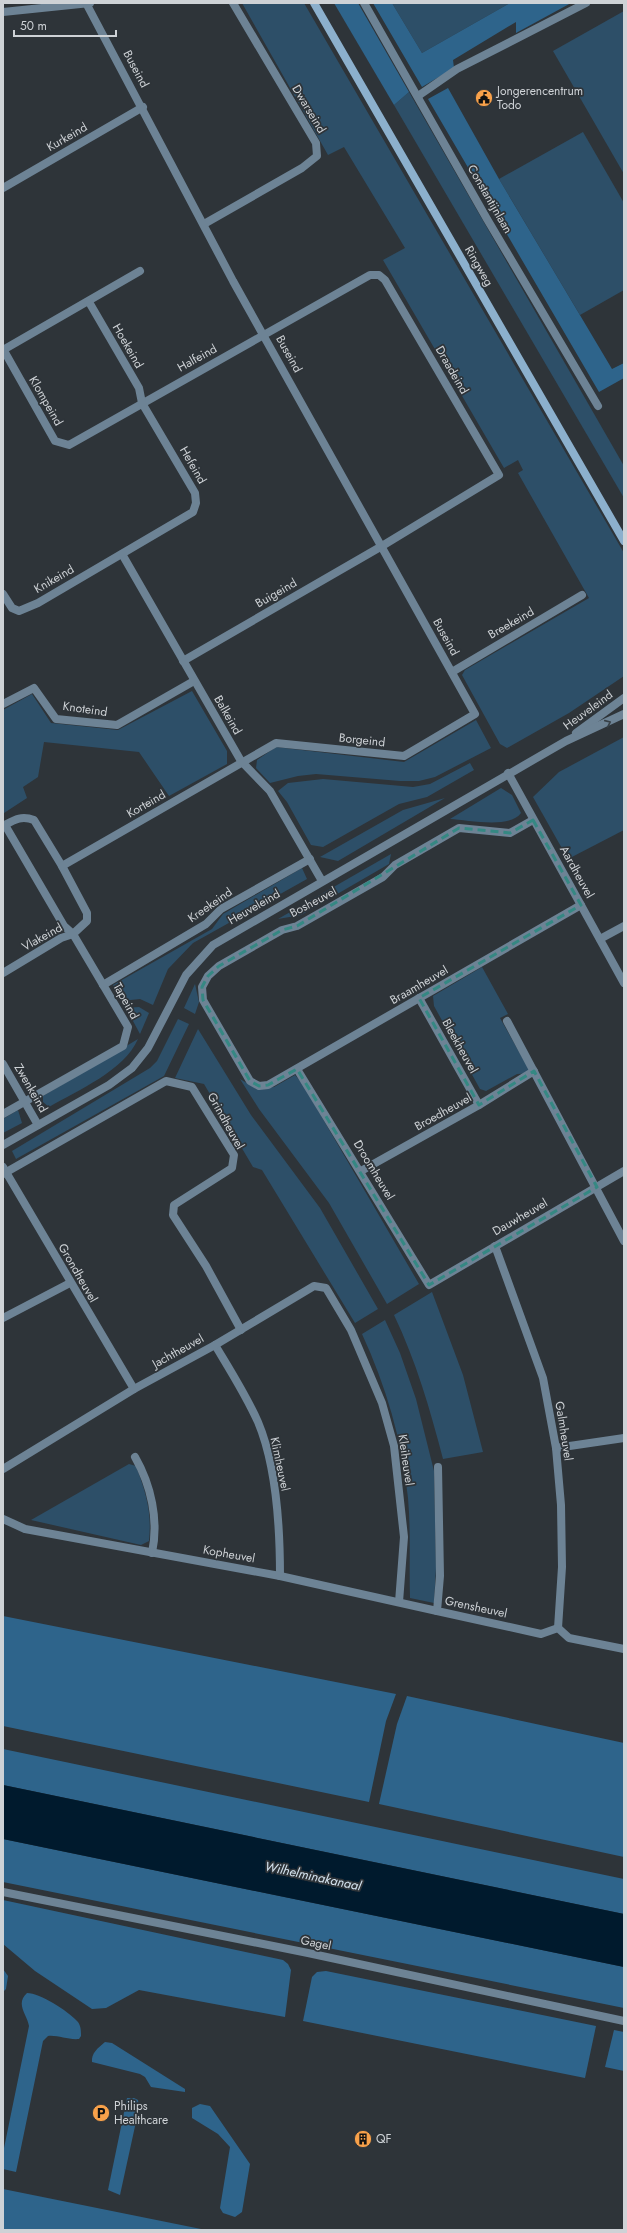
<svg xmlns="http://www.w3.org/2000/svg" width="627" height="2233" viewBox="0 0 627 2233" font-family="Jost,sans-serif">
<rect width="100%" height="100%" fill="#2e3439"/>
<g fill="#2d4f68">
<path d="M 242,3 L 304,3 L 624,553 L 624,676 L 569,713 L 507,748 L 500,744 L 462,675 L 465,670 L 589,598 L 518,473 L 523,470 L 518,460 L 504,468 L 383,260 L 405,248 L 344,147 L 328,155 Z"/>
<path d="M 392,3 L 510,3 L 422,53 Z"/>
<path d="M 624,11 L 624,174 L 553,51 Z"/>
<path d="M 409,92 L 624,466 L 624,498 L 394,105 Z"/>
<path d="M 583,132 L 624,203 L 624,290 L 580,315 L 499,179 Z"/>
<path d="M 192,691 L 227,751 L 227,764 L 169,796 L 139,752 L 44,742 L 38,777 L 23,787 L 27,798 L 4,813 L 3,710 L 32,694 L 51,723 L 118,730 Z"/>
<path d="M 476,720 L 491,748 L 435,777 L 419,781 L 400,781 L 316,774 L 298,776 L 270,783 L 256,768 L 257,760 L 276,747 L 404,762 Z"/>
<path d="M 624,737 L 624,830 L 568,859 L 533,797 L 559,772 Z"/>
<path d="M 470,763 L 474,770 L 427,797 L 399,804 L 323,847 L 311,845 L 287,802 L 278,791 L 288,783 L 323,779 L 413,787 L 430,784 Z"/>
<path d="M 501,788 L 512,795 L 521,813 C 510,829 468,820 450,819 Z"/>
<path d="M 445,798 L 338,861 L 320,857 L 403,810 Z"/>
<path d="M 391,854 L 389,864 L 301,915 L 278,919 Z"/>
<path d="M 302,868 L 307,879 L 193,943 L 168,969 L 153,1005 L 140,999 L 121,1001 L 113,985 L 212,929 L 223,914 Z"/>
<path d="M 482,967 L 508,1014 L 500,1018 L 531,1073 L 517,1074 L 486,1091 L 480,1089 L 434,1006 L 433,996 Z"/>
<path d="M 195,984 L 199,1002 L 195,1014 L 184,1008 Z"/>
<path d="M 139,1007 L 149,1013 L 140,1034 L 126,1008 Z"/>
<path d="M 178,1019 L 189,1024 L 164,1076 L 16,1159 L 12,1151 L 150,1068 L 157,1061 Z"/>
<path d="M 198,1029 L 251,1115 L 320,1208 L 378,1309 L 355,1323 L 262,1170 L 253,1167 L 204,1084 L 175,1078 Z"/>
<path d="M 138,1039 C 124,1071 78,1090 49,1107 L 43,1102 L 43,1096 Z"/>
<path d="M 295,1075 L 302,1083 L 419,1284 L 387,1304 L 329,1203 L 259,1109 L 240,1079 L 257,1089 L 274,1087 Z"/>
<path d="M 18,1110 L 22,1123 L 3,1133 L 3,1119 Z"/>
<path d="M 432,1292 L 463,1375 L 483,1452 L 443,1459 C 430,1409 416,1361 394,1315 Z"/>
<path d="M 385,1320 L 400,1353 L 416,1399 L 434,1471 L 436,1568 L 434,1603 L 410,1598 C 409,1565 411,1531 408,1498 C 402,1440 386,1386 362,1334 Z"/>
<path d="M 129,1464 L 136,1466 C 146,1493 152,1512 149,1541 L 141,1545 L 31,1520 Z"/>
</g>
<g fill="#2e648b">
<path d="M 334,3 L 358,3 L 409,92 L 394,105 Z"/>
<path d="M 373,3 L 392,3 L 422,53 L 510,3 L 571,3 L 516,33 L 516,22 L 453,60 L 454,68 L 422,87 Z"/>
<path d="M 448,88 L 499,179 L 612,369 L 624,363 L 624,378 L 599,392 L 428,99 Z"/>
<path d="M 3,1616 L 396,1694 L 386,1721 L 369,1802 L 3,1726 Z"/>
<path d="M 407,1696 L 624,1743 L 624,1857 L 379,1804 L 397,1724 Z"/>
<path d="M 3,1749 L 624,1879 L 624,1914 L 3,1785 Z"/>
<path d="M 3,1839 L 624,1967 L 624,2008 L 3,1882 Z"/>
<path d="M 3,1900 L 283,1960 L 288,1964 L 291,1970 L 285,2017 L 139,1990 L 106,2008 L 92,2009 L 35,1971 L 3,1944 Z"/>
<path d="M 3,1969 L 8,1976 L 6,1989 L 3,1992 Z"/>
<path d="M 326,1971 L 596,2026 L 585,2078 L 303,2021 L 312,1977 L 317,1972 Z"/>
<path d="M 27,1993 C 40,1993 68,2011 77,2021 C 81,2025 81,2031 81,2036 L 79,2039 C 68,2040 58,2035 48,2036 L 43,2041 L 16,2172 L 3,2169 L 3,2153 L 29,2026 C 27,2014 15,2004 27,1993 Z"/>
<path d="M 614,2030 L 624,2032 L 624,2071 L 605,2067 Z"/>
<path d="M 105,2042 L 112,2043 L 185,2089 L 185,2092 L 151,2087 L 145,2077 L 140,2074 L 92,2062 C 91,2053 98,2048 105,2042 Z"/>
<path d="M 127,2098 L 134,2098 L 138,2100 L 139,2108 L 120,2195 L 108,2190 Z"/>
<path d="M 200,2104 L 210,2106 L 250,2164 L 242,2212 L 235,2217 L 223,2213 L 220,2208 L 230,2147 L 218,2134 L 192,2118 L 192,2108 Z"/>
<path d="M 3,2189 L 206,2230 L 3,2230 Z"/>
</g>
<path fill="#001a2d" d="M 3,1785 L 624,1914 L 624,1967 L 3,1839 Z"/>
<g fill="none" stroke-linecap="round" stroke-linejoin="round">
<g stroke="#6d8395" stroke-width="8">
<path d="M 364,3 L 487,219 L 598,406"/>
<path d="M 3,12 L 90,3"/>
<path d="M 418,96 L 457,69 L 586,3"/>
<path d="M 3,188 L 143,107"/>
<path d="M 204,224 L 302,168 L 317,156 L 316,143 L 233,3"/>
<path d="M 3,349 L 55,441 L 69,445 L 370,275 L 379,275 L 385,280 L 499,475 L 382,546 L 183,661"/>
<path d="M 3,350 L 140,271"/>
<path d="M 122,554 L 241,761 L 270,791 L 322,881"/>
<path d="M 3,594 L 12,608 L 19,611 L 38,603 L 193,512 L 196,503 L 195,493 L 142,403 L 139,388 L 89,302"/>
<path d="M 452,672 L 582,595"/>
<path d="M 3,704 L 34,688 L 56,719 L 117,725 L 194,681"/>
<path d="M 508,773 L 624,983"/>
<path d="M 533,820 L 510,833 L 459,828 L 395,865 L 383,877 L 297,926 L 282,930 L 219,966 L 208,976 L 202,987 L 203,1000 L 250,1081 L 259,1086 L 268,1085 L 581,905"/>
<path d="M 3,826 C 14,820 21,815 34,820 L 62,866 L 87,913 L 87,921 L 73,934 L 61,938 L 3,973"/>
<path d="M 62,866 L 276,743 L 404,756 L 475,714 L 233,281 L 86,3"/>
<path d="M 600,939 L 624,926"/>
<path d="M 103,985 L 206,924 L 221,909 L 310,859"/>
<path d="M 419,998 L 479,1105"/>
<path d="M 507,1021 L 624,1241"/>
<path d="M 3,1064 L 38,1125"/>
<path d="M 297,1069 L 429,1285 L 624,1171"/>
<path d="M 3,1114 L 123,1046 L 128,1027 L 73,934 L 64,926 L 5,825"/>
<path d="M 3,1167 L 134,1389"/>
<path d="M 361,1171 L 479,1105 L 534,1071"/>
<path d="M 3,1174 L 166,1081 L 192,1087 L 234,1155 L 232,1168 L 174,1205 L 173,1215 L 206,1266 L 241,1330"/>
<path d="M 495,1246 L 543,1378 L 556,1448 L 561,1505 L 562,1567 L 558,1628"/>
<path d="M 3,1318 L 70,1283"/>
<path d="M 215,1345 C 230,1370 246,1395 258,1422 C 277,1467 280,1528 280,1576"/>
<path d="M 556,1448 L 624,1438"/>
<path d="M 135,1457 C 151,1485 159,1520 152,1553"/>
<path d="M 438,1467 L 440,1576 L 437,1611 L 541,1634 L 558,1628 L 569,1638 L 624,1649"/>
<path d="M 3,1469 L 134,1389 L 215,1345 L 314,1286 L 326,1288 L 351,1330 L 382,1403 L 394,1446 L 404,1537 L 399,1602"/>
<path d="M 3,1519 L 25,1529 L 280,1576 L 437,1611"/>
<path d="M 3,1892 L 308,1953 L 624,2021"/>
</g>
<g stroke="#6d8395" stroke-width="8">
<path d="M 576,733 L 624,698"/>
<path d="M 3,1145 L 109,1085 L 132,1068 L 148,1048 L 186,975 L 213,945 L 566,741 L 624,714"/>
</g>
<path stroke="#8cb0cd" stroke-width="8" d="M 314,3 L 624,541"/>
</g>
<defs><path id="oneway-chevron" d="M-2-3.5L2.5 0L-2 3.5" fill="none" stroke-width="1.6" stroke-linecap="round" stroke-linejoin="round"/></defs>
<use stroke="#374047" href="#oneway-chevron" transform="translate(608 723) rotate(-24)"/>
<path fill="none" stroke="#358883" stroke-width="3" stroke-dasharray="8 5" stroke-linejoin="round" d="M 533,820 L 581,905 L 419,998 L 479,1105 L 534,1071 L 597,1187 L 429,1285 L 297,1069 L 268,1085 L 259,1086 L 250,1081 L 203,1000 L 202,987 L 208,976 L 219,966 L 282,930 L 297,926 L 459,828 L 510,833 Z"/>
<defs>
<symbol id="civic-disc" viewBox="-11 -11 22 22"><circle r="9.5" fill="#f8a14a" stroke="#2e3439"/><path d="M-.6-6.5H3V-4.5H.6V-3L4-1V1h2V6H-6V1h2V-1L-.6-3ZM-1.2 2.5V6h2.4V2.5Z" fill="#111"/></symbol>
<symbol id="parking-disc" viewBox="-11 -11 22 22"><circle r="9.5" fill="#f8a14a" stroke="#2e3439"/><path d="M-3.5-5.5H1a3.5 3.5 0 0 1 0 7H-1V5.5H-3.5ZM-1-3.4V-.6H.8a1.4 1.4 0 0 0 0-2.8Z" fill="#111"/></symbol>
<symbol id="building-disc" viewBox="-11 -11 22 22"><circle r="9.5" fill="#f8a14a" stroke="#2e3439"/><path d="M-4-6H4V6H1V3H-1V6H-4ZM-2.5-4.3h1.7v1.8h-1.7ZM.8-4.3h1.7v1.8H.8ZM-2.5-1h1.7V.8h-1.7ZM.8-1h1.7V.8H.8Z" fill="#111"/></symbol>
</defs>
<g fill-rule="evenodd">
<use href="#civic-disc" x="474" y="88" width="20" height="20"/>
<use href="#parking-disc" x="91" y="2103" width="20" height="20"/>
<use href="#building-disc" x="353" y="2129" width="20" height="20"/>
</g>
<g text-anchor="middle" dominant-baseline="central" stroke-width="3.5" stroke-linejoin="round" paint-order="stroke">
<g font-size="12" fill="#ced2d6" stroke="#2e3439">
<text transform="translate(136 69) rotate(62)">Buseind</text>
<text transform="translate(309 109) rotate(59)">Dwarseind</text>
<text transform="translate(67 137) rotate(-30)">Kurkeind</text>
<text transform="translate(490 199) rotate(60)">Constantijnlaan</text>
<text transform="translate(479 266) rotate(60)">Ringweg</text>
<text transform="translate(128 346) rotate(60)">Hoekeind</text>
<text transform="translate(289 354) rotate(61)">Buseind</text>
<text transform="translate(197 358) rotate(-29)">Halfeind</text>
<text transform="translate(452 370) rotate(60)">Draadeind</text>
<text transform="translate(46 401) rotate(60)">Klompeind</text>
<text transform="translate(193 465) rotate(60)">Hefeind</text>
<text transform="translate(54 579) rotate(-30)">Knikeind</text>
<text transform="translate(276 593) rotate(-30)">Buigeind</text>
<text transform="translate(511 623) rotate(-30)">Breekeind</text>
<text transform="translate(446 637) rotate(61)">Buseind</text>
<text transform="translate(85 709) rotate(8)">Knoteind</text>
<text transform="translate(588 710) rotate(-36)">Heuveleind</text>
<text transform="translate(228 715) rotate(60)">Balkeind</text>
<text transform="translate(362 740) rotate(6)">Borgeind</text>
<text transform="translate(146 804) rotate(-30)">Korteind</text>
<text transform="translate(577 872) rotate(61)">Aardheuvel</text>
<text transform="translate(313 902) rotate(-28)">Bosheuvel</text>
<text transform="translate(210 905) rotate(-35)">Kreekeind</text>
<text transform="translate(254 907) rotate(-30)">Heuveleind</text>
<text transform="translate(42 937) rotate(-29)">Vlakeind</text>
<text transform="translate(419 985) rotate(-30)">Braamheuvel</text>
<text transform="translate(126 1001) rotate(61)">Tapeind</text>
<text transform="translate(460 1046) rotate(61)">Bleekheuvel</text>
<text transform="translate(31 1088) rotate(60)">Zwenkeind</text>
<text transform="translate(443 1112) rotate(-29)">Broedheuvel</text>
<text transform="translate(226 1121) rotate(61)">Grindheuvel</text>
<text transform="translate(374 1170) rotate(59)">Droomheuvel</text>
<text transform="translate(520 1217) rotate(-30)">Dauwheuvel</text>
<text transform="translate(78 1273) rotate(60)">Grondheuvel</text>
<text transform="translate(178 1351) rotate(-29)">Jachtheuvel</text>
<text transform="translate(564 1431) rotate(81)">Galmheuvel</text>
<text transform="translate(406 1460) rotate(82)">Kleiheuvel</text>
<text transform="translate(280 1464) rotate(78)">Klimheuvel</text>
<text transform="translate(229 1554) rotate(10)">Kopheuvel</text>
<text transform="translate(476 1607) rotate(12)">Grensheuvel</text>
<text transform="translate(316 1943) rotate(12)">Gagel</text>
</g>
<g font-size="12" fill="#ced2d6" stroke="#2e3439" text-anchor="start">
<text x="497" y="91">Jongerencentrum<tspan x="497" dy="14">Todo</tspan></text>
<text x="114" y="2106">Philips<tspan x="114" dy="14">Healthcare</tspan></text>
<text x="376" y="2139">QF</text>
</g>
<g font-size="13" font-style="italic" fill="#d6e5f1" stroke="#2e3439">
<text transform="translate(313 1876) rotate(12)">Wilhelminakanaal</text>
</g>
</g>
<rect width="627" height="2233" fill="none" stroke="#ced2d6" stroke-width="8"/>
<path d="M14 30v6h102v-6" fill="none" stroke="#ced2d6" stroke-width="2"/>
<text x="20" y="30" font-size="12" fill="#ced2d6" stroke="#2e3439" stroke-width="3" paint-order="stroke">50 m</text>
</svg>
